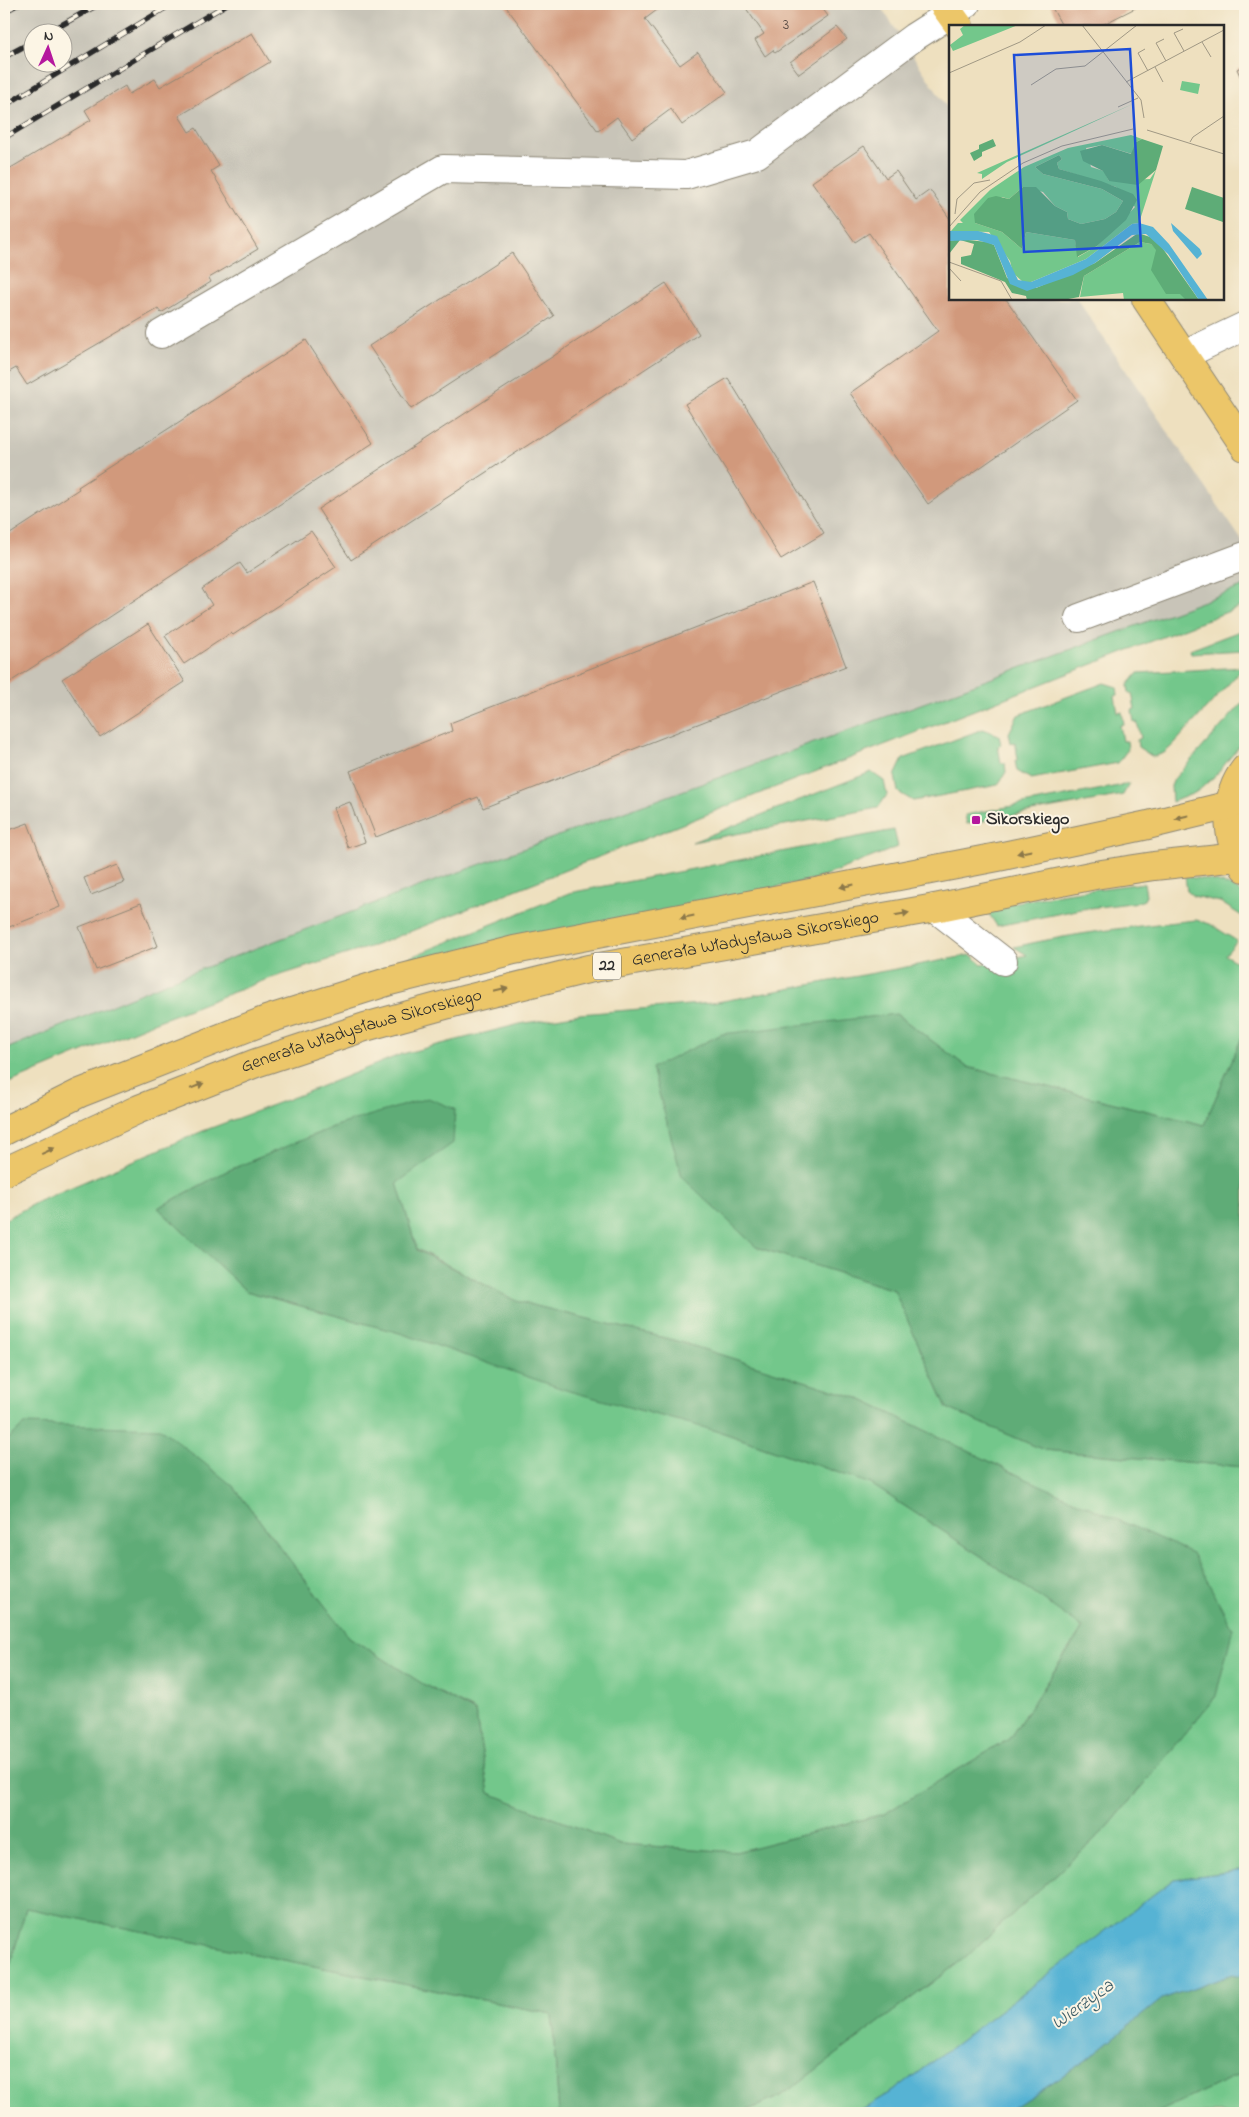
<svg xmlns="http://www.w3.org/2000/svg" width="1249" height="2117" viewBox="0 0 1249 2117" font-family="'Indie Flower',sans-serif">
<rect width="100%" height="100%" fill="#fcf5e5"/>
<filter id="ink" filterUnits="userSpaceOnUse"><feTurbulence type="fractalNoise" baseFrequency=".02" numOctaves="2"/><feDisplacementMap in="SourceGraphic" scale="10" xChannelSelector="R" yChannelSelector="G"/><feConvolveMatrix kernelMatrix="1 2 1 2 8 2 1 2 1" color-interpolation-filters="sRGB"/></filter>
<filter id="wash" filterUnits="userSpaceOnUse"><feTurbulence type="fractalNoise" baseFrequency=".0096" numOctaves="4" result="noise"/><feDisplacementMap in="SourceGraphic" scale="20" xChannelSelector="R" yChannelSelector="G"/><feGaussianBlur stdDeviation="1.12" result="paint"/><feColorMatrix in="noise" values="0 0 0 0 0 0 0 0 0 0 0 0 0 0 0 0 0 1.4 0 .05"/><feComposite in="paint" operator="in"/></filter>
<g filter="url(#wash)">
<rect width="100%" height="100%" fill="#eee0bf"/>
<path fill="#c8c4b8" fill-rule="evenodd" d="M 4,4 L 879,4 L 950,112 L 950,299 L 1077,299 L 1245,545 L 1245,586 L 399,894 L 175,979 L 4,1050 ZM 32,32 L 62,32 L 62,62 L 32,62 Z"/>
<g fill="#73c78b" stroke="#4f795b">
<path d="M 1245,586 L 1245,605 L 781,785 L 376,945 L 265,980 L 148,1025 L 4,1085 L 4,1050 L 175,979 L 399,894 Z"/>
<path d="M 1245,629 L 1245,650 L 1191,653 L 1190,650 Z"/>
<path d="M 1244,667 L 1172,746 L 1164,753 L 1153,757 L 1138,747 L 1137,740 L 1141,738 L 1137,722 L 1134,722 L 1132,710 L 1135,709 L 1132,693 L 1129,693 L 1128,685 L 1138,673 Z"/>
<path d="M 1104,683 L 1117,687 L 1118,695 L 1115,696 L 1118,713 L 1122,712 L 1124,724 L 1120,725 L 1123,741 L 1127,741 L 1128,749 L 1118,763 L 1031,779 L 1017,771 L 1015,761 L 1018,759 L 1015,742 L 1011,743 L 1009,733 L 1018,715 Z"/>
<path d="M 1245,700 L 1245,739 L 1217,774 L 1197,792 L 1172,802 L 1171,786 L 1174,779 Z"/>
<path d="M 983,729 L 999,735 L 1001,745 L 998,746 L 1001,763 L 1005,763 L 1006,772 L 998,785 L 913,801 L 898,792 L 895,776 L 903,759 Z"/>
<path d="M 871,772 L 884,781 L 887,795 L 878,808 L 692,842 Z"/>
<path d="M 1129,784 L 1123,795 L 967,824 L 965,815 Z"/>
<path d="M 894,830 L 898,847 L 816,879 L 366,975 L 569,893 Z"/>
<path d="M 1185,877 C 1207,879 1228,881 1245,896 L 1245,918 L 1220,902 L 1193,896 L 1187,891 Z"/>
<path d="M 1144,883 L 1146,895 L 1144,900 L 1139,902 L 1082,909 L 997,926 L 985,908 L 1066,893 Z"/>
<path d="M 1196,920 L 1210,924 L 1237,941 L 1225,955 L 1245,967 L 1245,1030 L 1204,1125 L 967,1067 L 896,1014 L 756,1247 L 894,1290 L 947,1408 L 1044,1450 L 1245,1467 L 1245,1870 L 1174,1879 L 896,2089 L 855,2113 L 741,2113 L 781,2096 L 962,1960 L 1108,1827 L 1216,1696 L 1022,1477 L 858,1398 L 677,1341 L 516,1301 L 417,1249 L 397,1183 L 338,1125 L 227,1171 L 158,1208 L 246,1291 L 400,1333 L 724,1433 L 871,1484 L 978,1554 L 1083,1627 L 1009,1739 L 884,1814 L 736,1852 L 620,1844 L 489,1793 L 475,1711 L 423,1684 L 349,1637 L 233,1486 L 25,1424 L 4,1443 L 4,1220 L 39,1201 L 203,1131 L 305,1093 L 402,1054 L 520,1024 L 580,1014 L 712,1003 L 971,955 L 982,964 L 1027,955 L 1014,947 C 1074,933 1135,926 1196,920 Z"/>
<path d="M 26,1908 L 552,2014 L 559,2113 L 4,2113 L 4,1988 Z"/>
<path d="M 1240,2074 L 1245,2075 L 1245,2113 L 1156,2113 Z"/>
</g>
<g fill="#5eac77" stroke="#446c51">
<path d="M 896,1014 L 967,1067 L 1204,1125 L 1245,1030 L 1245,1467 L 1044,1450 L 947,1408 L 894,1290 L 756,1247 L 682,1177 L 652,1068 L 722,1034 Z"/>
<path d="M 428,1098 L 455,1109 L 453,1143 L 397,1183 L 417,1250 L 516,1301 L 677,1341 L 858,1398 L 1022,1477 L 1192,1553 L 1233,1628 L 1216,1696 L 1108,1827 L 962,1960 L 781,2096 L 741,2113 L 559,2113 L 552,2014 L 26,1908 L 4,1988 L 4,1443 L 25,1424 L 160,1428 L 233,1486 L 349,1637 L 423,1684 L 475,1712 L 489,1793 L 620,1844 L 736,1852 L 884,1814 L 1009,1739 L 1083,1628 L 978,1554 L 871,1484 L 724,1433 L 569,1391 L 400,1333 L 246,1291 L 158,1208 L 227,1171 L 338,1125 Z"/>
<path d="M 1232,1974 L 1245,1977 L 1245,2075 L 1240,2074 L 1156,2113 L 1005,2113 L 1085,2061 L 1162,1999 Z"/>
</g>
<path fill="#56b3d4" stroke="#406f80" d="M 1245,1870 L 1245,1977 L 1232,1974 L 1162,1999 L 1085,2061 L 1005,2113 L 855,2113 L 896,2089 L 1174,1879 Z"/>
<g id="blocks">
<g fill="#d1997c">
<path d="M 504,4 L 665,4 L 645,19 L 680,65 L 698,52 L 727,92 L 682,125 L 671,109 L 632,138 L 617,117 L 598,131 Z"/>
<path d="M 743,4 L 819,4 L 828,16 L 775,53 L 773,50 L 765,56 L 755,40 L 764,34 Z"/>
<path d="M 1050,4 L 1143,4 L 1100,26 L 1062,26 Z"/>
<path d="M 837,27 L 847,39 L 799,74 L 790,62 Z"/>
<path d="M 252,33 L 270,62 L 179,116 L 189,132 L 196,128 L 219,166 L 211,171 L 258,249 L 209,278 L 211,282 L 161,313 L 158,309 L 27,385 L 16,368 L 4,375 L 4,172 L 91,120 L 85,110 L 125,86 L 129,94 L 155,79 L 160,87 Z"/>
<path d="M 1245,65 L 1245,87 L 1237,69 Z"/>
<path d="M 864,146 L 886,178 L 896,171 L 916,200 L 930,190 L 950,219 L 950,299 L 1006,299 L 1077,400 L 928,504 L 850,393 L 938,331 L 869,233 L 855,242 L 812,182 Z"/>
<path d="M 512,253 L 554,316 L 411,409 L 369,346 Z"/>
<path d="M 666,283 L 699,334 L 351,560 L 318,509 Z"/>
<path d="M 306,340 L 373,443 L 4,686 L 4,538 L 79,489 L 78,487 Z"/>
<path d="M 728,378 L 824,533 L 781,559 L 685,404 Z"/>
<path d="M 311,531 L 336,567 L 233,635 L 231,633 L 184,664 L 165,636 L 212,605 L 202,589 L 240,563 L 247,573 Z"/>
<path d="M 813,582 L 846,666 L 483,808 L 478,797 L 376,837 L 350,771 L 452,731 L 450,723 Z"/>
<path d="M 148,624 L 185,682 L 100,737 L 62,679 Z"/>
<path d="M 350,802 L 365,842 L 348,848 L 333,808 Z"/>
<path d="M 28,823 L 60,907 L 4,929 L 4,832 Z"/>
<path d="M 117,865 L 124,882 L 91,895 L 84,878 Z"/>
<path d="M 141,903 L 158,946 L 96,970 L 79,927 Z"/>
</g>
</g>
</g>
<g filter="url(#ink)">
<use href="#blocks" fill-opacity="0" stroke="#8c8675" stroke-width="1"/>
<g fill="none" stroke-linecap="round" stroke-linejoin="round">
<defs>
<g id="minor">
<path d="M 161,334 L 443,169 L 686,175 L 757,154 L 914,37 L 966,4"/>
<path d="M 1184,355 L 1245,326"/>
<path d="M 1079,618 L 1245,556"/>
<path d="M 935,908 L 1003,961"/>
</g>
<g id="major">
<path d="M 943,4 L 959,26"/>
<path d="M 1146,299 L 1245,447"/>
<path d="M 1245,769 C 1223,797 1225,840 1245,868"/>
<path d="M 4,1131 L 80,1093 L 269,1019 L 390,981 L 514,950 L 1003,856 L 1148,825 L 1230,805"/>
<path id="s1" d="M 4,1172 L 139,1109 L 256,1063 L 365,1027 L 467,999 L 588,969 L 935,908 L 1095,875 L 1154,866 L 1238,857"/>
</g>
</defs>
<use href="#minor" stroke="#8c8675" stroke-width="30"/>
<use href="#major" stroke="#8c8675" stroke-width="30"/>
<use href="#minor" stroke="#fff" stroke-width="28"/>
<use href="#major" stroke="#ecc669" stroke-width="28"/>
<defs>
<g id="rail">
<path d="M 4,12 L 18,4"/>
<path d="M 49,32 L 99,4"/>
<path d="M 4,57 L 32,42"/>
<path d="M 4,106 L 172,4"/>
<path d="M 4,138 L 227,4"/>
</g>
</defs>
<use href="#rail" stroke="#2b2b2b" stroke-width="5.5"/>
<use href="#rail" stroke="#fcf5e5" stroke-width="4" stroke-dasharray="11" stroke-linecap="butt"/>
</g>
<defs><path id="oneway-solid" d="M-6-.8H1V-3.2L6.5 0L1 3.2V.8H-6Z" transform="scale(1.25)"/></defs>
<g fill="#8c784a">
<use href="#oneway-solid" transform="translate(1182 817) rotate(166)"/>
<use href="#oneway-solid" transform="translate(1024 852) rotate(168)"/>
<use href="#oneway-solid" transform="translate(847 886) rotate(169)"/>
<use href="#oneway-solid" transform="translate(902 914) rotate(-10)"/>
<use href="#oneway-solid" transform="translate(687 917) rotate(169)"/>
<use href="#oneway-solid" transform="translate(501 990) rotate(-14)"/>
<use href="#oneway-solid" transform="translate(197 1086) rotate(-22)"/>
<use href="#oneway-solid" transform="translate(48 1151) rotate(-25)"/>
</g>
</g>
<rect fill="#b5179e" stroke="#fcf5e5" stroke-width="2" x="971" y="815" width="10" height="10" rx="2.5"/>
<g text-anchor="middle" dominant-baseline="central" stroke-width="4" stroke-linejoin="round" paint-order="stroke">
<g font-size="15" fill="#54463f">
<text x="786" y="25">3</text>
</g>
<rect fill="#fcf5e5" stroke="#6a6863" stroke-width="1" x="593" y="952.5" width="28" height="27" rx="4"/>
<g font-size="16" font-weight="bold" fill="#2b2b2b">
<text x="607" y="966">22</text>
</g>
<g font-size="18" font-weight="bold" fill="#2b2b2b" stroke="#fcf5e5" text-anchor="start">
<text x="986" y="820">Sikorskiego</text>
</g>
<g font-size="18" fill="#2b2b2b" stroke="#fcf5e5">
<text stroke="none"><textPath href="#s1" startOffset="790">Generała Władysława Sikorskiego</textPath></text>
<text stroke="none"><textPath href="#s1" startOffset="385">Generała Władysława Sikorskiego</textPath></text>
</g>
<g font-size="19" font-style="italic" fill="#3a5b66" stroke="#fcf5e5">
<text transform="translate(1083 2005) rotate(-36)">Wierzyca</text>
</g>
</g>
<g transform="translate(949 25)">
<rect width="275" height="275" fill="#eee0bf"/>
<path d="M 16,0 L 69,0 L 4,26 L 1,20 L 14,10 L 11,4 ZM 233,56 L 251,59 L 249,69 L 231,65 ZM 186,78 L 58,137 L 33,154 L 33,149 L 28,148 ZM 182,110 L 193,114 L 187,117 L 183,129 L 153,120 L 137,123 L 142,142 L 155,146 L 160,156 L 201,154 L 207,145 L 190,198 L 183,199 L 137,234 L 82,257 L 74,257 L 64,248 L 61,236 L 40,207 L 2,206 L 9,198 L 14,198 L 11,195 L 41,165 L 75,142 L 119,123 ZM 110,130 L 113,134 L 108,138 L 110,144 L 167,162 L 186,182 L 148,221 L 129,232 L 126,215 L 77,207 L 73,224 L 53,207 L 26,198 L 53,172 L 60,174 L 74,162 L 94,167 L 106,181 L 118,187 L 119,194 L 132,199 L 156,194 L 167,187 L 174,176 L 153,164 L 94,149 L 86,142 ZM 191,217 L 202,219 L 208,225 L 237,275 L 175,275 L 174,268 L 131,272 L 135,251 Z" fill="#73c78b" fill-rule="evenodd"/>
<path d="M 44,114 L 47,121 L 33,127 L 33,131 L 25,136 L 21,128 L 30,124 L 30,120 ZM 193,114 L 214,121 L 207,145 L 189,160 L 160,156 L 154,146 L 134,136 L 131,126 L 153,120 L 182,129 L 187,117 ZM 110,130 L 113,134 L 108,138 L 110,144 L 152,156 L 184,169 L 188,175 L 177,195 L 148,221 L 128,232 L 126,215 L 77,207 L 73,224 L 53,207 L 26,198 L 25,189 L 39,173 L 47,171 L 60,174 L 74,162 L 87,162 L 106,181 L 118,187 L 119,194 L 132,199 L 156,194 L 167,187 L 174,176 L 153,164 L 94,149 L 86,142 ZM 243,162 L 275,173 L 274,197 L 236,184 ZM 189,208 L 204,213 L 212,221 L 250,275 L 237,275 L 231,269 L 217,269 L 202,245 L 207,225 L 202,219 L 191,217 L 135,251 L 130,272 L 114,275 L 78,275 L 77,271 L 63,268 L 56,257 L 12,239 L 12,232 L 22,230 L 25,219 L 11,215 L 0,229 L 1,216 L 10,214 L 38,217 L 45,220 L 58,253 L 87,263 L 146,238 Z" fill="#5eac77"/>
<path d="M 190,198 L 204,202 L 220,219 L 259,275 L 250,275 L 219,229 L 197,209 L 183,210 L 146,238 L 124,250 L 78,266 L 61,259 L 45,220 L 28,215 L 0,216 L 0,206 L 29,206 L 48,211 L 69,255 L 82,257 L 137,234 L 183,199 ZM 222,198 L 251,224 L 253,229 L 248,234 L 224,206 Z" fill="#56b3d4"/>
<path fill="none" stroke="#a09884" stroke-width="1" d="M 133,0 L 192,75 L 195,93M 234,4 L 225,8 L 235,26M 215,14 L 207,18 L 217,36M 253,17 L 262,32M 196,24 L 189,28 L 199,46M 206,42 L 214,57M 0,48 L 71,17 L 97,0M 177,57 L 275,5M 82,60 L 107,44 L 136,41 L 188,0M 169,82 L 189,73M 198,105 L 275,129M 241,117 L 244,112 L 275,91M 6,189 L 8,174 L 25,158 L 41,155M 0,202 L 31,167 L 74,138 L 113,121 L 184,104M 0,237 L 52,256 L 63,275M 0,243 L 12,256"/>
<path fill="#1d4ed8" fill-opacity="0.15" stroke="#1d4ed8" stroke-width="2.5" d="M 181,24 L 192,221 L 75,227 L 65,30 Z"/>
<rect width="275" height="275" fill="none" stroke="#2b2b2b" stroke-width="2.5"/>
</g>
<rect width="1249" height="2117" fill="none" stroke="#fcf5e5" stroke-width="20"/>
<g transform="translate(48 48) rotate(3)"><circle r="24" fill="#fcf5e5" stroke="#a8a49b"/>
<path d="M0-4L9 19L0 12L-9 19Z" fill="#b5179e"/>
<text y="-8" font-size="14" font-weight="bold" text-anchor="middle" fill="#2b2b2b">N</text>
</g>
</svg>
